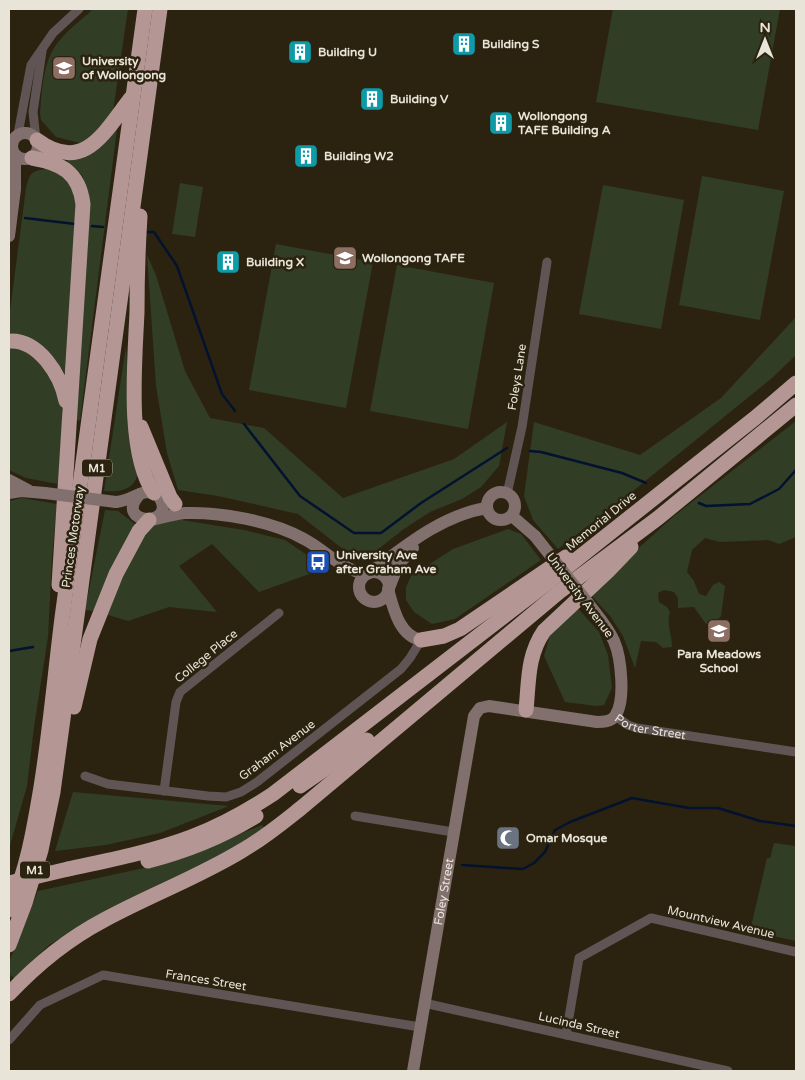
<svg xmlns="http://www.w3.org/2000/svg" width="805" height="1080" viewBox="0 0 805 1080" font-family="'Varela Round',sans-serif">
<rect width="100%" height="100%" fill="#2b2310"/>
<g fill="#323d26">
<path d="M 90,9 L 128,9 L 111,125 L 118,121 L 80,421 L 73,418 L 89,194 L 82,175 L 61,155 L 80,143 L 56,137 L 41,120 L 40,114 C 42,90 43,58 60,40 C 69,29 81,20 91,11 Z"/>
<path d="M 613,9 L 780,9 L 758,130 L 596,102 Z"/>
<path d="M 46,169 C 70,178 69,181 77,204 L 66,374 C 48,354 33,343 9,332 L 9,319 L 26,188 C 30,174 30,171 46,169 Z"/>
<path d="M 702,176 L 784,191 L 760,320 L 679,305 Z"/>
<path d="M 180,183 L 203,187 L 195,237 L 172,234 Z"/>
<path d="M 603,185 L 684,200 L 661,329 L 579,314 Z"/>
<path d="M 276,244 L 373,262 L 346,408 L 249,390 Z"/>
<path d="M 147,255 L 156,275 L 185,371 L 210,418 L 264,428 L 343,498 L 454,459 L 507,422 L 499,466 L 481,487 L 462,499 L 430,512 L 404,529 L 363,561 L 357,560 L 298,514 L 218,496 L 178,490 L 167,453 L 156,386 Z"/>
<path d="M 397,265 L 494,283 L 468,429 L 370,411 Z"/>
<path d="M 796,317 L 796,355 L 772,378 L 617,504 L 558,549 L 533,520 L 524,496 L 534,422 L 640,455 L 721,398 Z"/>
<path d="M 9,344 L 20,344 L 42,362 L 61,402 L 63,416 L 58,484 L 26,478 L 9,470 Z"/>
<path d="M 126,346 L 130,426 L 137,476 C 133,491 117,492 104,491 Z"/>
<path d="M 796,421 L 796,537 L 779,544 L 768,540 L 720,542 L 705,538 L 692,550 L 687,572 L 694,581 L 699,594 L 706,596 L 713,585 L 719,582 L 725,586 L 721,616 L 715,623 L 706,624 L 694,607 L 678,608 L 678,598 L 674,592 L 664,590 L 658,593 L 659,602 L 667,607 L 670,612 C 666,625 672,633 672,647 L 663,648 L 656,642 L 641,641 L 635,668 L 623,636 L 610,616 L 589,593 L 674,516 Z"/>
<path d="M 22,498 L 57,504 L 52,557 L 48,637 L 34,727 L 27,786 L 9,849 L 9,501 Z"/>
<path d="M 105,510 L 118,511 L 136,525 L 93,611 L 85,610 Z"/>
<path d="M 175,519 L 244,530 L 285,540 L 326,568 L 259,592 L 212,544 L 179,566 L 217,612 L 169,607 L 128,621 L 108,615 C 116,594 133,540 152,527 C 158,523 168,522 175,519 Z"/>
<path d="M 508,529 L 521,534 L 541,560 L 455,619 L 432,624 L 414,612 L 406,600 L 406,587 L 411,576 L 453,549 Z"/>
<path d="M 574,604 L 599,632 L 608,655 L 612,688 L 604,705 L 597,706 L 565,702 L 544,656 L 552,628 Z"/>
<path d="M 73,792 L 229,806 L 160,833 L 106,845 L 55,851 Z"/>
<path d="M 262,825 L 264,828 L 215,860 L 100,915 L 49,945 L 14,978 L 9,974 L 9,962 L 38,891 L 167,863 Z"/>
<path d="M 774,843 L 796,846 L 796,941 L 750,931 L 767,858 L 770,858 Z"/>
</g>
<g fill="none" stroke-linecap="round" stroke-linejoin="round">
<g stroke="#03122f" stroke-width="2.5">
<path d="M 25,218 L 75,224"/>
<path d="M 92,226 L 103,227"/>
<path d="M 148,232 L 154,232 L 177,266 L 222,394 L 235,411"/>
<path d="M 244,424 L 300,496 L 354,533 L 381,533 L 421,503 L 507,448"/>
<path d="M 530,451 L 541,452 L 622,473 L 646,483"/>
<path d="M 699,503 L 706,506 L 750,504 L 779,489 L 796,470"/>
<path d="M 9,651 L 33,647"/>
<path d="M 462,865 L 523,869 L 534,863 L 545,852 L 555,830 L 570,822 L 632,798 L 689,808 L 718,808 L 760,821 L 796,826"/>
</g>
<g stroke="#605554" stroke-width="9">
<path d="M 18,134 L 31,65 L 53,33 L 79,9"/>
<path d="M 36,139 L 33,112 L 42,51"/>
<path d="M 507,494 L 522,427 L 547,262"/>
<path id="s1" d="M 615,716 L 628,725 L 637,728 L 796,752"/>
<path d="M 85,776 L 108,784 L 208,796 L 226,797 L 241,792 L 257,782 L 401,669 L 410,658 L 421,640"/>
<path d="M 164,791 L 176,702 L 180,692 L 279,613"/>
<path d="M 355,816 L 453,832"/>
<path d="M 424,1003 L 728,1071"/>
<path d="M 566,1035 L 579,958 L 651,918 L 796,952"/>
<path d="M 9,1040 L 40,1005 L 103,975 L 420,1027"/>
</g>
<g stroke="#82706e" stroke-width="12">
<circle cx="25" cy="146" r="13"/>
<path d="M 9,236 L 15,189 L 15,155"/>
<path d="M 9,480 L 28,490"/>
<circle cx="501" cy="506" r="14"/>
<path d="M 9,493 L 21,491 L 45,493"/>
<path d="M 140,494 C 111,526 181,528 158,495"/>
<path d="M 116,502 C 135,501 142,485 160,496"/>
<path d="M 512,516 L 535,536"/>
<path d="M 152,520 C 163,517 174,514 185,513 C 221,512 273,521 304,539 C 327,551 340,570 367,574"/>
<circle cx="374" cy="587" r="15"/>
<path d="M 369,573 C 405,546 442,515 487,508"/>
<path d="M 389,588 L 398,565 L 413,548"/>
<path d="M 388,589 C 393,607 399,636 421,640"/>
<path id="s2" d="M 413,1071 L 474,716 L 480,708 L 489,706 L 597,722 C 603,722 611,722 615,716 C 626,701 621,657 614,641 C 608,627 597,615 588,603"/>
</g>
<g stroke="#b49795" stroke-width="15">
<path d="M 37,140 C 84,175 105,131 131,98"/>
<path d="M 32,158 C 61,163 79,172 83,204 L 59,585"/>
<path d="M 140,216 C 138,248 137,280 137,312 C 135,360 126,453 154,493"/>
<path d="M 9,341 C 39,339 61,376 66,401"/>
<path d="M 141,427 L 170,497 L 175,504"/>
<path d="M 421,640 L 444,636 L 460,629 L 566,557"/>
<path d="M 74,707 L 90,639 L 116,574 L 139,531 L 149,520"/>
<path d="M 526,710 C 529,681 527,656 544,631 L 608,571 L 631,547"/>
<path d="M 300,786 L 367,740"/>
<path d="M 148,861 C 187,851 222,837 256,816"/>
<path d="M 68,869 C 110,860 151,852 191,837 C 220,826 247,811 273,794 L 538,590 L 755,418 L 796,383"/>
<path d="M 9,910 C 27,871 34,829 41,787 C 50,731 55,674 62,618 C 90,415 116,212 145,9"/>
<path d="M 9,945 L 25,903 L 41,850 L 53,792 L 160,9"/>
<path d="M 9,994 C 37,964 68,939 104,920 C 150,895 199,877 243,850 C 264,838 282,823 301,808 L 559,592 L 658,518 L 796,405"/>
</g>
<g stroke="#82706e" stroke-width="12">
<path d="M 45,493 L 116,502"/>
<path d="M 535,536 L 588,603"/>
</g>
<path stroke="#b49795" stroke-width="15" d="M 9,883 L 68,869"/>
</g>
<defs>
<symbol id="building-square" viewBox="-11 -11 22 22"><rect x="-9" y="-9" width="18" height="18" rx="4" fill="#0f9aa8" stroke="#2b2310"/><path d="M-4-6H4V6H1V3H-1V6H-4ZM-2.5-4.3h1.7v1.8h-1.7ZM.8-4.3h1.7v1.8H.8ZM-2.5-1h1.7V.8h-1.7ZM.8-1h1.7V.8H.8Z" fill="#fff"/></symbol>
<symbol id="university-square" viewBox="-11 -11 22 22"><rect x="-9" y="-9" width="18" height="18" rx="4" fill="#8d6e63" stroke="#2b2310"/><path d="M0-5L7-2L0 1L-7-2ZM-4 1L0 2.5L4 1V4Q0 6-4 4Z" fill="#fff"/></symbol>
<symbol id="bus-square" viewBox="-11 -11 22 22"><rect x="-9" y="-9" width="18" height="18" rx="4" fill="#1a4fb4" stroke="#2b2310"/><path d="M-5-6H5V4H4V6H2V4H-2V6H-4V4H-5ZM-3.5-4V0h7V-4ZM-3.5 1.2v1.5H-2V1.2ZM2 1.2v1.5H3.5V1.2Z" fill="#fff"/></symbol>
<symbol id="school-square" viewBox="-11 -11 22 22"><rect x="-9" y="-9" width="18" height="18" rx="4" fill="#8d6e63" stroke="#2b2310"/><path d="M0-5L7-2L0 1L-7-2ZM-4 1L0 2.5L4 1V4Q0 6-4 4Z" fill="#fff"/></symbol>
<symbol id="mosque-square" viewBox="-11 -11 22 22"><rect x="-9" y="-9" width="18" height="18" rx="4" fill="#6b7280" stroke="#2b2310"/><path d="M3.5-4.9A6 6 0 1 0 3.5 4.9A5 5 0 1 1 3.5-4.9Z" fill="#fff"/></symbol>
</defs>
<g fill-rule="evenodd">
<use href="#building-square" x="450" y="30" width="28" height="28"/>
<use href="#building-square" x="286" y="38" width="28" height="28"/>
<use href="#university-square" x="50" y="54" width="28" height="28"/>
<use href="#building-square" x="358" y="85" width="28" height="28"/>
<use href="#building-square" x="487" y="109" width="28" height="28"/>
<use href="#building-square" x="292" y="142" width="28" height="28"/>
<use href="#university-square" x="331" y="244" width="28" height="28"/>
<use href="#building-square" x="214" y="248" width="28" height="28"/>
<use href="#bus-square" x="304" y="548" width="28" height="28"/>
<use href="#school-square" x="705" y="617" width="28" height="28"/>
<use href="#mosque-square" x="494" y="824" width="28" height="28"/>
</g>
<g text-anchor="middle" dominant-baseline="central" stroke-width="5" stroke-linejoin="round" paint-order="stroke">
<g fill="#2b2310" stroke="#b0aa9c" stroke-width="1">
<rect x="82" y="459.5" width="30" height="17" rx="4"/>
<rect x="20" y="861.5" width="30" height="17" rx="4"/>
</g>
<g font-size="11" font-weight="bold" fill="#e9e4d8">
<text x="97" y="468">M1</text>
<text x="35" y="870">M1</text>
</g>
<g font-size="12" font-weight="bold" fill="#e9e4d8" stroke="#2b2310" text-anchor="start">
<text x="482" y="44">Building S</text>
<text x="318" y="52">Building U</text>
<text x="82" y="61">University<tspan x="82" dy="14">of Wollongong</tspan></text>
<text x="390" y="99">Building V</text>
<text x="518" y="116">Wollongong<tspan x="518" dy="14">TAFE Building A</tspan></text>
<text x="324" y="156">Building W2</text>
<text x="362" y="258">Wollongong TAFE</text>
<text x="246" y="262">Building X</text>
<text x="336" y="555">University Ave<tspan x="336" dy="14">after Graham Ave</tspan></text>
<text x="719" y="654" text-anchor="middle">Para Meadows<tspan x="719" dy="14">School</tspan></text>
<text x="526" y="838">Omar Mosque</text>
</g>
<g font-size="12" fill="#e9e4d8" stroke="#2b2310">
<text transform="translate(517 377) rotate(-81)">Foleys Lane</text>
<text transform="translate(601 521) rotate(-39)">Memorial Drive</text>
<text transform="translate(73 537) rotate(-82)">Princes Motorway</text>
<text transform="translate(580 595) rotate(53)">University Avenue</text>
<text transform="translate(206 656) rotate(-39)">College Place</text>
<text stroke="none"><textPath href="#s1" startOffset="38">Porter Street</textPath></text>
<text transform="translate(277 750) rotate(-37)">Graham Avenue</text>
<text stroke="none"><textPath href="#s2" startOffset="182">Foley Street</textPath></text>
<text transform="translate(721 922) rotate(13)">Mountview Avenue</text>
<text transform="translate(206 980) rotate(9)">Frances Street</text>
<text transform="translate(579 1025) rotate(13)">Lucinda Street</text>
</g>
</g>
<rect width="805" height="1080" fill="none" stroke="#e9e4d8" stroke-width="20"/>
<g transform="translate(765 40)" stroke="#2b2310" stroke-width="4" paint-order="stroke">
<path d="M0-4L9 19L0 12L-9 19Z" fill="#e9e4d8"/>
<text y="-8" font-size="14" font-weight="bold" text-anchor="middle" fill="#e9e4d8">N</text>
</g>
</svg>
